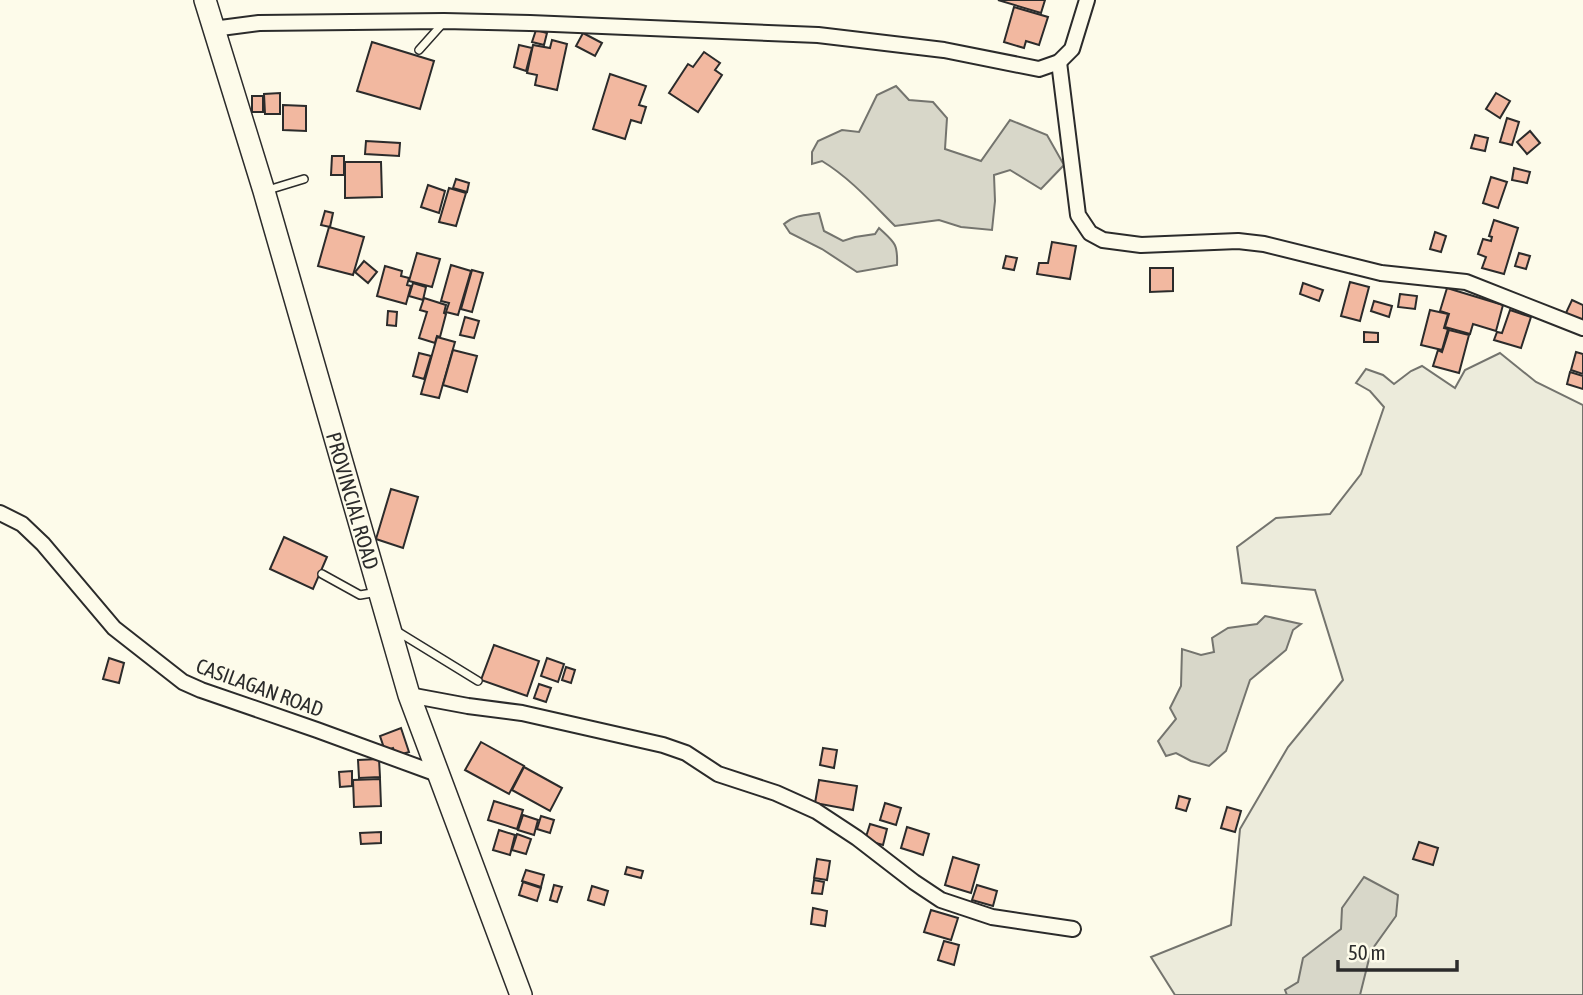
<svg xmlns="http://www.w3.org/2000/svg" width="1583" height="995" viewBox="0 0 1583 995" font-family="'Asap Condensed',sans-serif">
<rect width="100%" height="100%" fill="#fdfbea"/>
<path fill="#ecebdb" stroke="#74746e" stroke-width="2" d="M 1500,353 L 1536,382 L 1583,405 L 1583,995 L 1175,995 L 1151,957 L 1231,925 L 1240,829 L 1288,747 L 1343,680 L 1315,590 L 1242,583 L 1237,547 L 1276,518 L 1330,514 L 1361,474 L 1384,407 L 1370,391 L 1356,383 L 1366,369 L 1383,375 L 1394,384 L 1411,371 L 1422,366 L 1455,388 L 1465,370 Z"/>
<g fill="#d8d7c9" stroke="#74746e" stroke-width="2">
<path d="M 896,86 L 909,100 L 933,102 L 947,118 L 945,149 L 981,161 L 1010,120 L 1047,135 L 1064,165 L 1041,189 L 1010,170 L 994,175 L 995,201 L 992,230 L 961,227 L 939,220 L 895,226 C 872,203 850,178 822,161 L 812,164 L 812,152 L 818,141 L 842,130 L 859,132 L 877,95 Z"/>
<path d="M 819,213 L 824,231 L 843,241 L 855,237 L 875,234 L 879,228 C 894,242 898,243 897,265 L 857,272 L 822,249 L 790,233 L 784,224 C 794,215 806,215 819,213 Z"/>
<path d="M 1265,616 L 1301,624 L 1293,630 L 1286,650 L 1250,680 L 1226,751 L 1209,766 L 1191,761 L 1176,753 L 1166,756 L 1158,741 L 1176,719 L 1170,708 L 1181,686 L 1182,649 L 1201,655 L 1214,652 L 1212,638 L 1228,628 L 1257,624 Z"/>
<path d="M 1364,877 L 1398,895 L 1396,916 L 1371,951 L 1360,995 L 1287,995 L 1285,990 L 1298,982 L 1303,958 L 1341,929 L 1342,908 Z"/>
</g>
<g fill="#f2b8a0" stroke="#2b2b2b" stroke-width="2">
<path d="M 998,0 L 1045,0 L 1041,13 Z"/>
<path d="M 1014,7 L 1048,17 L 1039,45 L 1026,41 L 1024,48 L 1004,42 Z"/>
<path d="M 536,30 L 547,33 L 544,45 L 532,42 Z"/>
<path d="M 583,33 L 602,43 L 595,56 L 576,46 Z"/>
<path d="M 552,40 L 567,44 L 557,90 L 535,85 L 537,75 L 527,73 L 533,45 L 550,48 Z"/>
<path d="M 372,42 L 434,61 L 420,109 L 357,91 Z"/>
<path d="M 519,45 L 532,48 L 526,71 L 514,67 Z"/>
<path d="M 704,52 L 720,63 L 715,70 L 722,75 L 698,112 L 669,93 L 688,64 L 693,67 Z"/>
<path d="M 610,74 L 646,86 L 639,105 L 646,107 L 641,123 L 631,120 L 625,139 L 593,129 Z"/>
<path d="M 280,93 L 280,114 L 265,114 L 264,94 Z"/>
<path d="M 1496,93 L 1510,101 L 1500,118 L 1486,109 Z"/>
<rect x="252" y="96" width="11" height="16"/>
<path d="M 283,105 L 306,106 L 306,131 L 283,130 Z"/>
<path d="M 1507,118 L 1519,122 L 1512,145 L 1500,142 Z"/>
<path d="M 1530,131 L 1540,143 L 1527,154 L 1517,142 Z"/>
<path d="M 1475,135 L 1488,138 L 1485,151 L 1471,148 Z"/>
<path d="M 366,141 L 400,143 L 399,156 L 365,154 Z"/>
<path d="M 332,156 L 344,156 L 344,175 L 331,175 Z"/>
<path d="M 345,162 L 381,162 L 382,197 L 345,198 Z"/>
<path d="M 1514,168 L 1530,172 L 1527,183 L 1512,180 Z"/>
<path d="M 1491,177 L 1507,182 L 1498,208 L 1483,203 Z"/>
<path d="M 456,179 L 469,183 L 467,192 L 453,188 Z"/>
<path d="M 428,185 L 445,191 L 439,213 L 421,207 Z"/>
<path d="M 449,188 L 466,193 L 456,226 L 439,222 Z"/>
<path d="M 325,211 L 333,213 L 330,227 L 321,225 Z"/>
<path d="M 1494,220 L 1518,228 L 1504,274 L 1482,268 L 1486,257 L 1478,254 L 1483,239 L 1491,241 L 1492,237 L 1489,236 Z"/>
<path d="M 329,227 L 364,237 L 353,275 L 318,266 Z"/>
<path d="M 1435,232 L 1446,236 L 1441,252 L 1430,249 Z"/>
<path d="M 1052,242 L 1076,246 L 1070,279 L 1037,274 L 1039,263 L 1048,263 Z"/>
<path d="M 417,253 L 440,259 L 432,287 L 409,281 Z"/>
<path d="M 1519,253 L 1530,256 L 1526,269 L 1515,266 Z"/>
<path d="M 1006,256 L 1017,258 L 1014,270 L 1003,268 Z"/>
<path d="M 364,261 L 377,272 L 368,283 L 355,272 Z"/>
<path d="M 451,265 L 471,271 L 458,315 L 446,312 L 449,303 L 441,301 Z"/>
<path d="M 385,266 L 402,271 L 401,276 L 409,278 L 407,285 L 411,286 L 406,304 L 377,296 Z"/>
<path d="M 1150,268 L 1173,268 L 1173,291 L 1150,292 Z"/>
<path d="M 472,270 L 483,273 L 472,312 L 461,309 Z"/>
<path d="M 1350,282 L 1369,287 L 1360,321 L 1341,316 Z"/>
<path d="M 413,283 L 426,287 L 423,300 L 409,296 Z"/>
<path d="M 1303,283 L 1323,290 L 1319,301 L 1300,294 Z"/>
<path d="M 1447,288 L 1503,305 L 1496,331 L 1473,324 L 1470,334 L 1445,327 L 1449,314 L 1440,311 Z"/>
<path d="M 1400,294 L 1417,296 L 1415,309 L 1398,307 Z"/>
<path d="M 424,298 L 446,305 L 444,313 L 446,314 L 440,337 L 437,336 L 435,343 L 419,338 L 427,312 L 420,310 Z"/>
<path d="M 1572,300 L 1583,305 L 1583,324 L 1565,315 Z"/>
<path d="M 1374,301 L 1392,306 L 1389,317 L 1371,311 Z"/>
<path d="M 1430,310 L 1448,314 L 1444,328 L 1448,329 L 1442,350 L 1421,345 Z"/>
<path d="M 1510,310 L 1531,317 L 1521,348 L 1494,340 L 1497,332 L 1502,333 Z"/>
<path d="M 388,311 L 397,312 L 396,326 L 387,325 Z"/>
<path d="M 465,317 L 479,321 L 474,338 L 460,335 Z"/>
<path d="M 1449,330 L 1469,335 L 1459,373 L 1433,366 L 1438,350 L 1442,352 Z"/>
<path d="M 1364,332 L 1378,333 L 1378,342 L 1364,342 Z"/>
<path d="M 437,337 L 455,342 L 439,398 L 421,394 Z"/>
<path d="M 453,350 L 477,356 L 467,392 L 443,385 Z"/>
<path d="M 1576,352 L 1583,354 L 1583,374 L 1571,370 Z"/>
<path d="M 419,353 L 431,356 L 424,379 L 413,376 Z"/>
<path d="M 1570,372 L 1583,376 L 1583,389 L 1567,384 Z"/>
<path d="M 391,489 L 418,497 L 403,548 L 376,539 Z"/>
<path d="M 284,537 L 327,557 L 313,589 L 270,569 Z"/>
<path d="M 494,645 L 539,661 L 527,696 L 481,680 Z"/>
<path d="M 109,658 L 124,663 L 119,683 L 103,679 Z"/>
<path d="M 547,658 L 564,664 L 558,682 L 541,676 Z"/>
<path d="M 566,667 L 575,670 L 571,683 L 562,680 Z"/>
<path d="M 539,684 L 551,688 L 546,702 L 534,698 Z"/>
<path d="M 401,728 L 409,752 L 396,756 L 393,748 L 385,751 L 380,736 Z"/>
<path d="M 481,742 L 524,766 L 509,794 L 465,770 Z"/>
<path d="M 823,748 L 837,750 L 834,768 L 820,765 Z"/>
<path d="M 379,759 L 380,777 L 359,778 L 358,760 Z"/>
<path d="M 524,767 L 562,788 L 550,811 L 512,790 Z"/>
<path d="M 352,771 L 352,786 L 340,787 L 339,772 Z"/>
<path d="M 380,779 L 381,806 L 354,807 L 353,780 Z"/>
<path d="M 819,780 L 857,786 L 853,810 L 815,803 Z"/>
<path d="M 1179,796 L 1190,799 L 1186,811 L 1176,808 Z"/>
<path d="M 494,801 L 523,810 L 517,829 L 488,820 Z"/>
<path d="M 885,803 L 901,808 L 896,825 L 880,820 Z"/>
<path d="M 1227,807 L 1241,811 L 1235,832 L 1221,828 Z"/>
<path d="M 523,815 L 538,820 L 534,835 L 518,830 Z"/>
<path d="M 541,816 L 554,820 L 550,833 L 537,829 Z"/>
<path d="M 870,824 L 887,829 L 883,845 L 865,840 Z"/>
<path d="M 907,827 L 929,834 L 923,855 L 901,848 Z"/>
<path d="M 499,830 L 515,835 L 510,855 L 493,850 Z"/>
<path d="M 381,832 L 381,843 L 361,844 L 360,833 Z"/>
<path d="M 517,834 L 531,839 L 526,854 L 512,850 Z"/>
<path d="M 1419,842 L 1438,848 L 1433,865 L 1413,859 Z"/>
<path d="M 953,857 L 979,865 L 971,893 L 945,885 Z"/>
<path d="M 817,859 L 830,861 L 827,880 L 814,878 Z"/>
<path d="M 627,867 L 643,871 L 641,878 L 625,874 Z"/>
<path d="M 526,870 L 544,875 L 541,887 L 522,881 Z"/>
<path d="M 814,880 L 824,882 L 822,894 L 812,893 Z"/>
<path d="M 523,882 L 541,888 L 537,901 L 519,895 Z"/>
<path d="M 554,885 L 562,887 L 557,902 L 550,900 Z"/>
<path d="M 977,885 L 997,891 L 993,906 L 972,900 Z"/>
<path d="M 592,886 L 608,891 L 604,905 L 588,900 Z"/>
<path d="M 813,908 L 827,911 L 825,926 L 811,924 Z"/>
<path d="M 931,910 L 958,918 L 951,940 L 924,932 Z"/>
<path d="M 944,941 L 959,945 L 954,965 L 938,960 Z"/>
</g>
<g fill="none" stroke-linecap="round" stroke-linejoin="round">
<defs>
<g id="service">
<path d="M 419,50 L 444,22"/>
<path d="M 268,190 L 304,179"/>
<path d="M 322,574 L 360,595 L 378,592"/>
<path d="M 395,630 L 478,681"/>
</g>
<g id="minor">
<path d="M 213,29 L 259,23 L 444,21 L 530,23 L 818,35 L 944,50 L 1039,69 L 1059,62 L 1072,49 L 1087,0"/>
<path d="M 1059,62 L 1078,215 L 1090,233 L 1103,240 L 1141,245 L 1238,241 L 1264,244 L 1381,273 L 1466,282 L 1583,328"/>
<path d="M 0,513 L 22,524 L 43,544 L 114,628 L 183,682 L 201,690 L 317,730 L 440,775"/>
<path d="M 409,695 L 468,706 L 522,713 L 663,745 L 686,753 L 718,774 L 776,793 L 816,811 L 857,838 L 914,882 L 941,900 L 992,917 L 1073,929"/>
</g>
<g id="secondary">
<path id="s1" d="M 205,0 L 264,191 L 409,695 L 521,995"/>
</g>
</defs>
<use href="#service" stroke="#2b2b2b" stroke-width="10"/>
<use href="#minor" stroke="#2b2b2b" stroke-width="18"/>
<use href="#secondary" stroke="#2b2b2b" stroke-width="24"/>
<use href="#service" stroke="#fdfbea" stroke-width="7"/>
<use href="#minor" stroke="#fdfbea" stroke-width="14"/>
<use href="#secondary" stroke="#fdfbea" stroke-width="21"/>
</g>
<g text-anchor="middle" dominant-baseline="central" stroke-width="5" stroke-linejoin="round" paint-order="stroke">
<g font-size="21" fill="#2b2b2b" stroke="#fdfbea">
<text stroke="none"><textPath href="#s1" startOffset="522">PROVINCIAL ROAD</textPath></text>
<text transform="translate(260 687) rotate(20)">CASILAGAN ROAD</text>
</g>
</g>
<path d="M1338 960v10h119v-10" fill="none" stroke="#2b2b2b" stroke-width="3.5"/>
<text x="1348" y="960" font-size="21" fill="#2b2b2b" stroke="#fdfbea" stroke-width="5" paint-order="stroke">50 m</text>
</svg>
